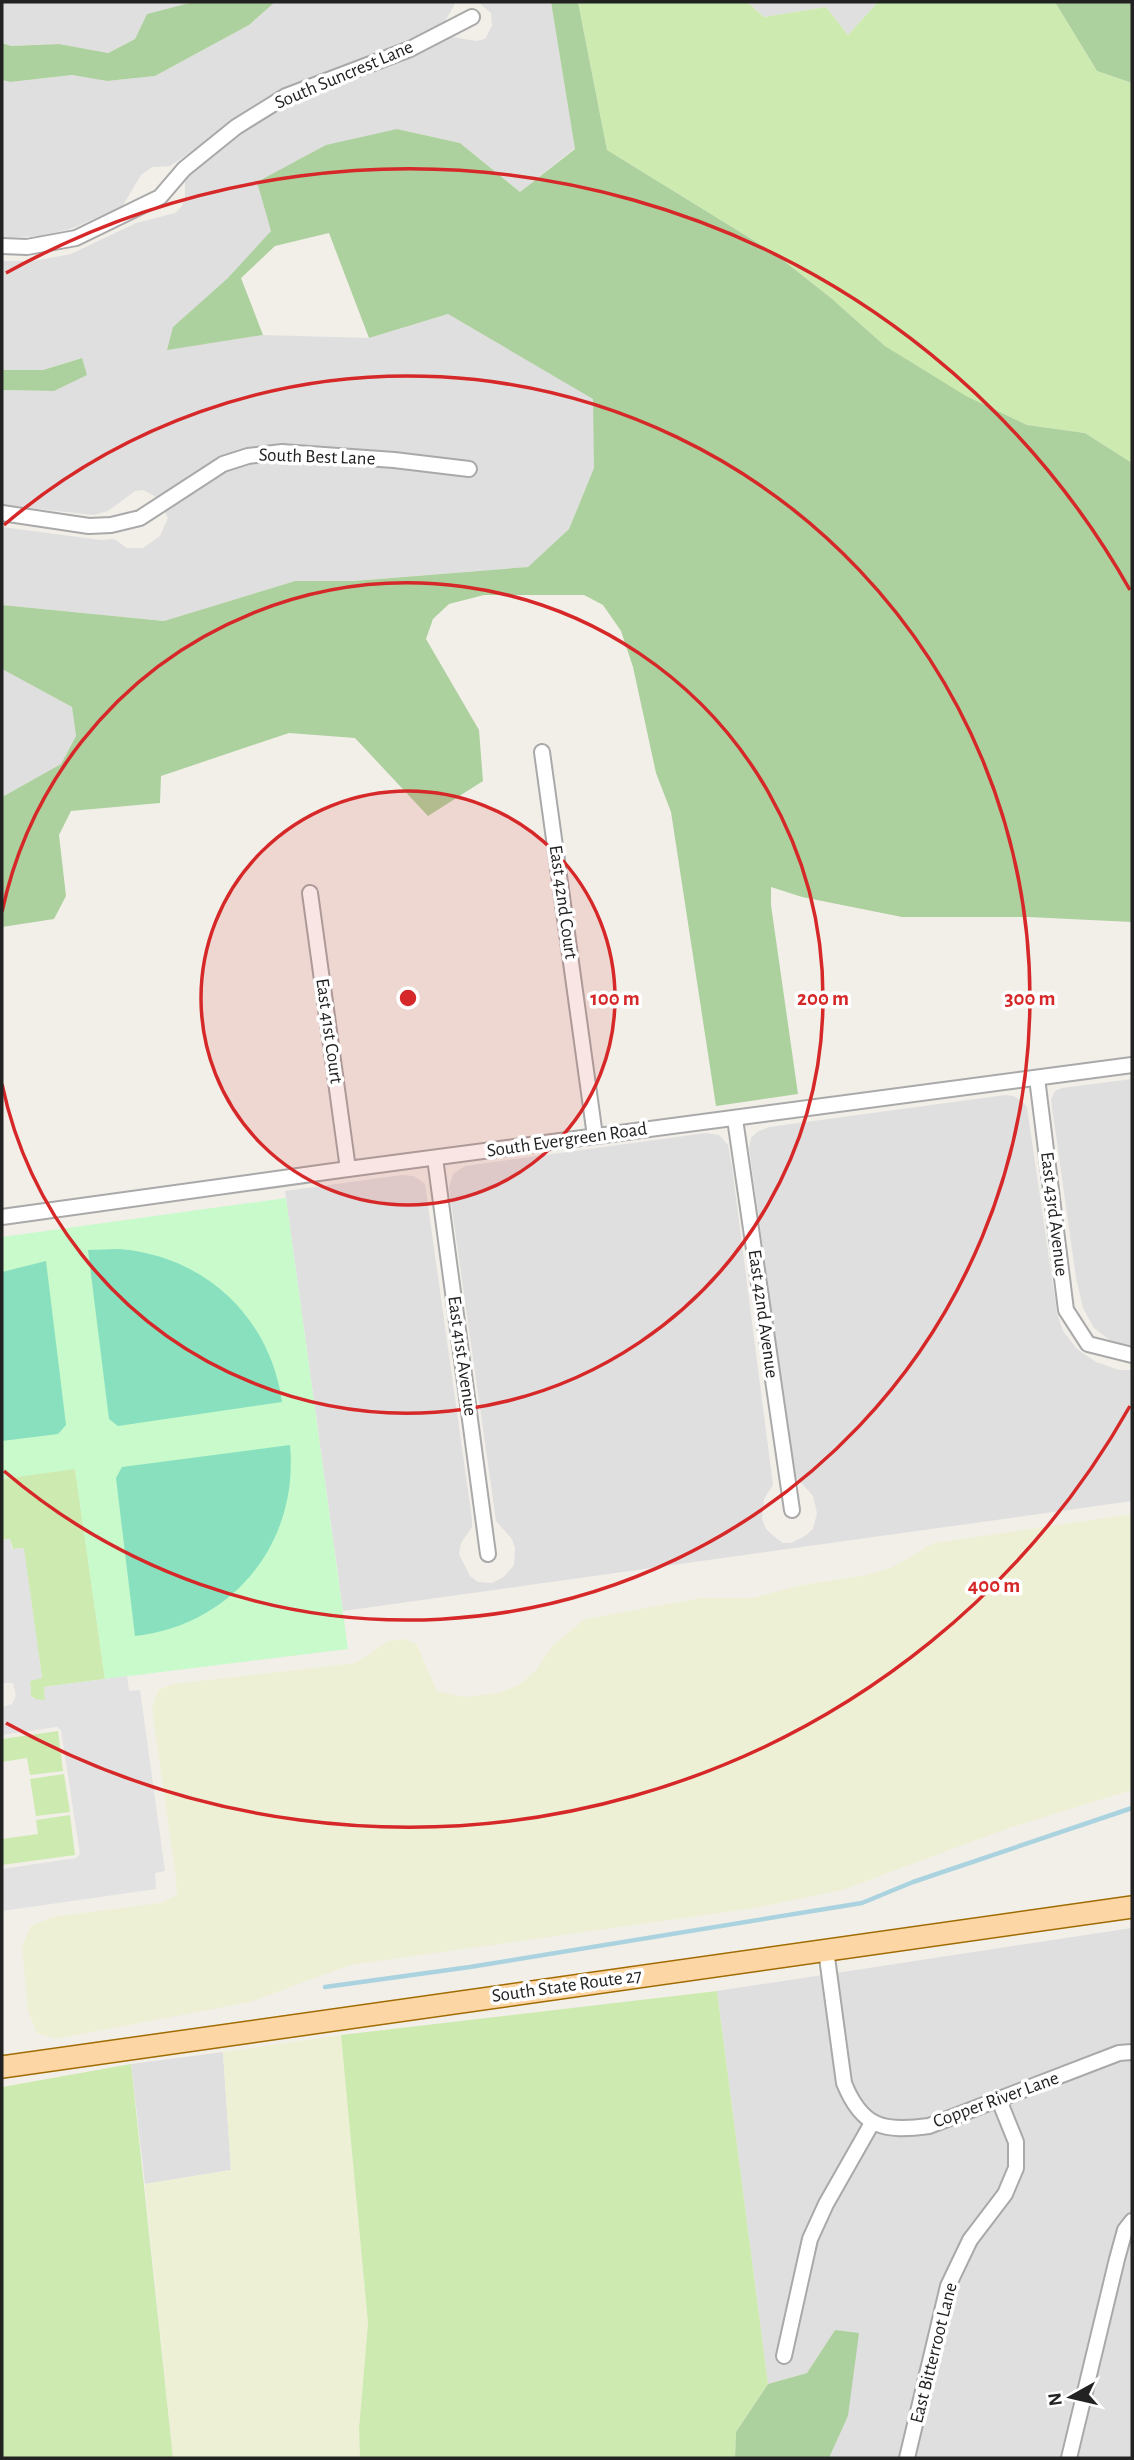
<svg xmlns="http://www.w3.org/2000/svg" width="1134" height="2460" viewBox="0 0 1134 2460" font-family="'Alegreya Sans',sans-serif">
<rect width="100%" height="100%" fill="#f2efe9"/>
<g fill="#e0dfdf">
<path d="M 2,2 L 193,2 L 147,14 L 135,39 L 107,53 L 59,44 L 11,46 L 2,43 Z"/>
<path d="M 275,2 L 456,2 L 444,23 L 407,46 L 255,109 L 176,162 L 170,166 L 152,167 L 141,175 L 122,207 L 70,229 L 40,236 L 2,238 L 2,80 L 10,82 L 72,75 L 107,81 L 155,76 L 249,25 Z"/>
<path d="M 478,2 L 551,2 L 575,148 L 520,192 L 460,143 L 397,129 L 271,231 L 167,349 L 263,335 L 369,338 L 448,314 L 594,399 L 594,468 L 569,529 L 528,567 L 354,581 L 295,581 L 164,621 L 2,605 L 2,527 L 101,540 L 114,539 L 127,548 L 143,548 L 160,536 L 168,518 L 158,498 L 143,490 L 135,491 L 108,511 L 94,515 L 2,505 L 2,390 L 54,391 L 81,358 L 43,370 L 2,370 L 2,261 L 33,261 L 71,254 L 136,223 L 175,213 L 181,207 L 185,199 L 185,182 L 189,172 L 277,105 L 447,36 L 476,41 L 485,39 L 492,26 L 491,13 Z"/>
<path d="M 747,2 L 878,2 L 848,35 L 826,7 L 764,17 Z"/>
<path d="M 2,669 L 72,707 L 76,736 L 61,764 L 2,797 Z"/>
<path d="M 1132,1079 L 1132,1347 L 1115,1344 L 1094,1328 L 1083,1308 L 1076,1278 L 1051,1100 L 1055,1091 L 1062,1088 Z"/>
<path d="M 1005,1095 L 1014,1096 L 1023,1102 L 1027,1107 L 1057,1313 L 1063,1331 L 1077,1349 L 1096,1362 L 1119,1370 L 1132,1370 L 1132,1501 L 343,1611 L 285,1191 L 402,1175 L 414,1176 L 425,1184 L 472,1519 L 472,1527 L 461,1543 L 459,1554 L 470,1576 L 478,1582 L 492,1583 L 504,1577 L 514,1565 L 515,1548 L 512,1539 L 496,1521 L 449,1188 L 453,1174 L 465,1166 L 706,1133 L 719,1135 L 728,1145 L 732,1167 L 773,1485 L 764,1499 L 762,1519 L 766,1529 L 776,1538 L 783,1543 L 791,1543 L 805,1536 L 813,1529 L 817,1513 L 813,1496 L 796,1477 L 792,1456 L 749,1148 L 751,1138 L 757,1132 L 769,1127 Z"/>
<path d="M 1132,1928 L 1132,2458 L 829,2458 L 848,2416 L 835,2330 L 807,2373 L 768,2384 L 717,1991 Z"/>
<path d="M 223,2052 L 231,2170 L 145,2184 L 131,2064 Z"/>
</g>
<g fill="#eef0d5">
<path d="M 1132,1514 L 1132,1790 L 1009,1828 L 842,1890 L 755,1908 L 350,1965 L 250,2002 L 56,2039 L 37,2033 L 28,2011 L 22,1946 L 31,1926 L 52,1917 L 160,1903 L 177,1895 L 176,1879 L 152,1709 L 158,1690 L 173,1684 L 355,1663 L 389,1641 L 405,1639 L 417,1645 L 437,1691 L 464,1697 L 498,1693 L 519,1685 L 536,1670 L 552,1646 L 585,1619 L 701,1598 L 752,1598 L 802,1585 L 867,1575 L 891,1568 L 934,1543 Z"/>
<path d="M 341,2035 L 368,2323 L 359,2429 L 360,2458 L 173,2458 L 145,2184 L 231,2170 L 223,2052 Z"/>
</g>
<g fill="#cdebb0">
<path d="M 578,2 L 747,2 L 764,17 L 826,7 L 848,35 L 878,2 L 1055,2 L 1097,71 L 1132,83 L 1132,463 L 1085,433 L 1027,425 L 966,397 L 885,346 L 831,298 L 774,253 L 607,150 Z"/>
<path d="M 75,1468 L 105,1679 L 44,1687 L 45,1700 L 38,1701 L 31,1696 L 30,1682 L 32,1679 L 42,1678 L 23,1548 L 13,1549 L 10,1539 L 2,1540 L 2,1479 Z"/>
<path d="M 58,1731 L 63,1771 L 30,1775 L 27,1758 L 2,1762 L 2,1739 Z"/>
<path d="M 64,1774 L 70,1812 L 36,1816 L 30,1779 Z"/>
<path d="M 70,1815 L 75,1855 L 2,1865 L 2,1839 L 38,1834 L 36,1820 Z"/>
<path d="M 717,1991 L 768,2384 L 736,2432 L 735,2458 L 360,2458 L 359,2429 L 368,2323 L 341,2035 Z"/>
<path d="M 131,2064 L 173,2458 L 2,2458 L 2,2087 Z"/>
</g>
<g fill="#add19e">
<path d="M 193,2 L 275,2 L 249,25 L 155,76 L 107,81 L 72,75 L 10,82 L 2,80 L 2,43 L 11,46 L 59,44 L 108,53 L 135,39 L 147,14 Z"/>
<path d="M 551,2 L 578,2 L 607,150 L 774,253 L 831,298 L 885,346 L 966,396 L 1027,425 L 1085,433 L 1132,463 L 1132,922 L 1028,917 L 902,917 L 802,897 L 771,887 L 771,905 L 798,1094 L 716,1106 L 671,812 L 656,773 L 633,667 L 621,631 L 603,605 L 584,595 L 484,595 L 449,604 L 433,619 L 426,639 L 479,730 L 483,781 L 428,816 L 355,738 L 289,733 L 161,776 L 160,803 L 71,811 L 59,835 L 66,896 L 54,919 L 2,927 L 2,797 L 61,764 L 76,736 L 72,707 L 2,669 L 2,605 L 164,621 L 295,581 L 354,581 L 528,567 L 569,529 L 594,468 L 593,399 L 448,314 L 369,338 L 329,233 L 275,246 L 241,278 L 263,335 L 167,350 L 173,327 L 228,278 L 271,231 L 257,182 L 326,145 L 397,129 L 460,143 L 520,192 L 575,149 Z"/>
<path d="M 1055,2 L 1132,2 L 1132,83 L 1097,71 Z"/>
<path d="M 82,358 L 87,375 L 54,391 L 2,390 L 2,370 L 43,370 Z"/>
<path d="M 835,2330 L 859,2333 L 848,2416 L 829,2458 L 735,2458 L 736,2432 L 768,2384 L 807,2373 Z"/>
</g>
<path fill="#c8facc" d="M 286,1198 L 348,1649 L 105,1679 L 75,1469 L 2,1479 L 2,1237 Z"/>
<g fill="#88e0be">
<path d="M 119,1249 C 205,1256 270,1317 282,1402 L 118,1426 L 109,1419 L 88,1250 Z"/>
<path d="M 46,1261 L 66,1425 L 58,1434 L 2,1441 L 2,1272 Z"/>
<path d="M 290,1445 C 299,1543 233,1625 135,1636 L 116,1478 L 122,1467 Z"/>
</g>
<path fill="#e2e2e2" d="M 10,1539 L 12,1549 L 24,1548 L 42,1678 L 30,1681 L 31,1696 L 34,1699 L 45,1700 L 44,1687 L 127,1676 L 129,1691 L 140,1690 L 165,1871 L 155,1873 L 156,1889 L 2,1911 L 2,1869 L 76,1858 L 80,1854 L 61,1730 L 57,1727 L 2,1735 L 2,1707 L 12,1704 L 16,1696 L 13,1683 L 2,1683 L 2,1540 Z"/>
<g fill="none" stroke-linecap="round" stroke-linejoin="round">
<path stroke="#aad3df" stroke-width="4.5" d="M 325,1987 L 470,1967 L 862,1903 L 913,1882 L 1132,1808"/>
<defs>
<g id="street">
<path d="M 2,246 L 27,247 L 76,238 L 160,197 L 184,169 L 236,127 L 286,96 L 410,49 L 472,17"/>
<path d="M 2,513 L 89,526 L 111,525 L 140,518 L 223,464 L 248,456 L 282,452 L 394,460 L 469,469"/>
<path d="M 542,752 L 595,1136"/>
<path d="M 310,893 L 348,1169"/>
<path d="M 1037,1078 L 1066,1310 L 1088,1344 L 1132,1355"/>
<path d="M 735,1119 L 792,1510"/>
<path d="M 435,1158 L 488,1554"/>
<path d="M 2,1217 L 348,1169 L 1132,1065"/>
<path d="M 826,1950 L 844,2083 C 862,2128 884,2132 929,2126 L 1119,2053 L 1132,2052"/>
<path d="M 784,2356 L 810,2239 L 826,2204 L 872,2123"/>
<path d="M 907,2458 L 948,2286 L 970,2240 L 1005,2194 L 1016,2168 L 1016,2142 L 999,2100"/>
<path d="M 1069,2458 L 1117,2259 L 1125,2230 L 1132,2221"/>
</g>
<path id="primary" d="M 2,2067 L 1132,1907"/>
</defs>
<use href="#street" stroke="#a9a9a9" stroke-width="18"/>
<use href="#primary" stroke="#a06b00" stroke-width="24"/>
<use href="#street" stroke="#fff" stroke-width="14"/>
<use href="#primary" stroke="#fcd6a4" stroke-width="21"/>
</g>
<circle cx="408" cy="998" r="207" fill="#d62828" fill-opacity=".12"/>
<g fill="none" stroke="#d62828" stroke-width="3.5">
<circle cx="408" cy="998" r="207"/>
<path d="M2 912A415 415 0 1 1 2 1084"/>
<path d="M4 525A622 622 0 1 1 4 1471"/>
<path d="M1130 1406A829 829 0 0 1 6 1723M6 273A829 829 0 0 1 1130 590"/>
</g>
<g text-anchor="middle" dominant-baseline="central" stroke-width="7" stroke-linejoin="round" paint-order="stroke">
<g font-size="19" fill="#222" stroke="#fff">
<text transform="translate(344 75) rotate(-23)">South Suncrest Lane</text>
<text transform="translate(317 457) rotate(2)">South Best Lane</text>
<text transform="translate(563 902) rotate(82)">East 42nd Court</text>
<text transform="translate(329 1031) rotate(82)">East 41st Court</text>
<text transform="translate(567 1140) rotate(-8)">South Evergreen Road</text>
<text transform="translate(1054 1214) rotate(83)">East 43rd Avenue</text>
<text transform="translate(763 1314) rotate(82)">East 42nd Avenue</text>
<text transform="translate(462 1356) rotate(82)">East 41st Avenue</text>
<text transform="translate(567 1986) rotate(-8)">South State Route 27</text>
<text transform="translate(996 2100) rotate(-20)">Copper River Lane</text>
<text transform="translate(934 2353) rotate(-76)">East Bitterroot Lane</text>
</g>
</g>
<circle cx="408" cy="998" r="10" fill="#d62828" stroke="#fff" stroke-width="3.5"/>
<g font-size="21" text-anchor="middle" font-weight="bold" fill="#d62828" stroke="#fff" stroke-width="7" stroke-linejoin="round" paint-order="stroke">
<text x="615" y="1005">100 m</text>
<text x="823" y="1005">200 m</text>
<text x="1030" y="1005">300 m</text>
<text x="994" y="1592">400 m</text>
</g>
<rect width="1134" height="2460" fill="none" stroke="#222222" stroke-width="7"/>
<g transform="translate(1071 2397) rotate(262)" stroke="#ffffff" stroke-width="5" paint-order="stroke">
<path d="M0-5L12 26L0 18L-12 26Z" fill="#222222"/>
<text y="-10" font-size="19" font-weight="bold" text-anchor="middle" fill="#222222">N</text>
</g>
</svg>
